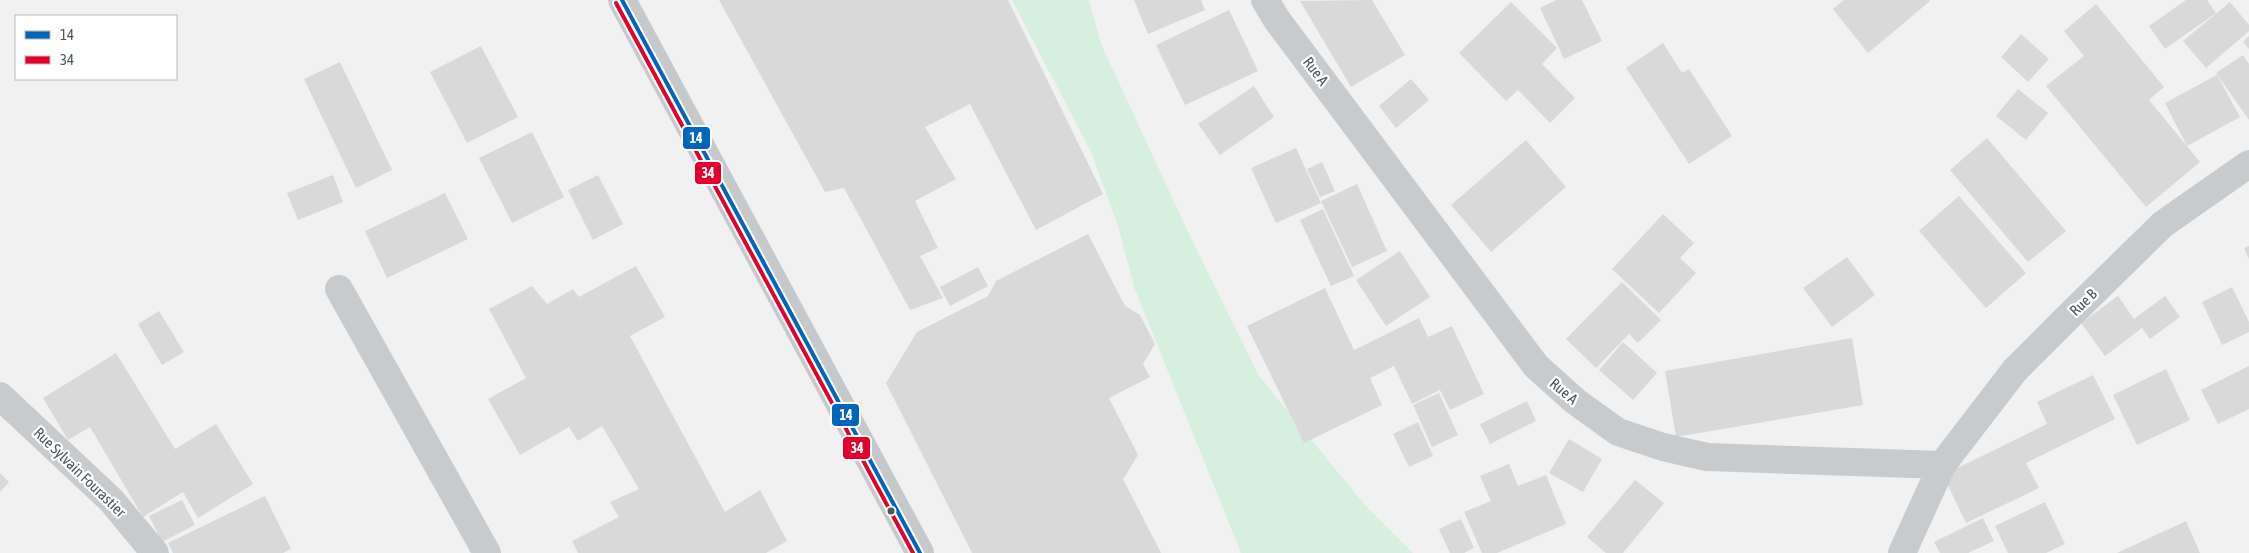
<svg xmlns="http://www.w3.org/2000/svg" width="2249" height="553" viewBox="0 0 2249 553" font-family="'Asap Condensed',sans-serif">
<rect width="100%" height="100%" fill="#f1f1f1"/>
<path fill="#d7efde" d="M 1012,0 L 1089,0 L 1101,44 L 1188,232 L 1259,376 L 1364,504 L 1413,553 L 1241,553 L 1134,287 L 1119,229 L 1091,152 Z"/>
<g fill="#d9d9da">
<path d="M 719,0 L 1008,0 L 1103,194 L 1036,230 L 970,104 L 925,127 L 956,179 L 915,201 L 938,248 L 920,256 L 943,298 L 910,310 L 844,188 L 825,192 Z"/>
<path d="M 1134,0 L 1201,0 L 1205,10 L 1148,34 Z"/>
<path d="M 1372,0 L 1405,55 L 1351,87 L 1300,1 Z"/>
<path d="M 1556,0 L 1582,0 L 1602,41 L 1564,59 L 1540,8 Z"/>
<path d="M 1844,0 L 1929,0 L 1930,1 L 1868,53 L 1833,9 Z"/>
<path d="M 2186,0 L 2207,0 L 2216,13 L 2165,49 L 2149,26 Z"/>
<path d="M 1511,2 L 1557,48 L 1542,64 L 1575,98 L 1550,123 L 1518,90 L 1506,101 L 1459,53 Z"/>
<path d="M 2230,2 L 2249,25 L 2249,31 L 2206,68 L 2183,41 Z"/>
<path d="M 2096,4 L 2164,87 L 2149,100 L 2200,162 L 2146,207 L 2046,86 L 2084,56 L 2064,31 Z"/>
<path d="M 1229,10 L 1258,71 L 1185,105 L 1156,45 Z"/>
<path d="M 2021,34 L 2049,59 L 2028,82 L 2001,57 Z"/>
<path d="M 2249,36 L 2249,49 L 2243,42 Z"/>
<path d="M 1663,43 L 1682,73 L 1689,69 L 1732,136 L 1689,164 L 1626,68 Z"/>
<path d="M 481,46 L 518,117 L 467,143 L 430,72 Z"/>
<path d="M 2243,55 L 2249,64 L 2249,120 L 2216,73 Z"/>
<path d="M 340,62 L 392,170 L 356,188 L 304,79 Z"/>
<path d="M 2217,75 L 2240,117 L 2187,146 L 2165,103 Z"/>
<path d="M 1411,79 L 1429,100 L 1396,128 L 1379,106 Z"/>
<path d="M 1254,86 L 1274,117 L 1220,155 L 1198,124 Z"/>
<path d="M 2018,89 L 2048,113 L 2026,140 L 1996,116 Z"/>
<path d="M 532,132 L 564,197 L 512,223 L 479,158 Z"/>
<path d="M 1987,138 L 2066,231 L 2028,262 L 1950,170 Z"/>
<path d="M 1526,140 L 1566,187 L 1491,252 L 1451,205 Z"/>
<path d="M 1296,148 L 1321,203 L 1276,223 L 1251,168 Z"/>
<path d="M 1322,162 L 1335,191 L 1320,197 L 1307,169 Z"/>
<path d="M 333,175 L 343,202 L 298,220 L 287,193 Z"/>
<path d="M 598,175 L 623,224 L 593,240 L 568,190 Z"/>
<path d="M 1357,184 L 1387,251 L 1352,267 L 1321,201 Z"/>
<path d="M 445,193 L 468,239 L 387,278 L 365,231 Z"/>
<path d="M 1959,196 L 2026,273 L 1986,308 L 1919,231 Z"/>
<path d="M 1323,209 L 1354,276 L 1331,286 L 1300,220 Z"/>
<path d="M 1663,214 L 1694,243 L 1680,258 L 1696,273 L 1659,313 L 1612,269 Z"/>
<path d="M 1088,234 L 1125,306 L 1140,315 L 1155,344 L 1143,364 L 1150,377 L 1109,398 L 1138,455 L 1124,478 L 1122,477 L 1161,553 L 972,553 L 886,383 L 917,332 L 988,296 L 996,281 Z"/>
<path d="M 2249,246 L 2249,259 L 2244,248 Z"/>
<path d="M 1400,251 L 1430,297 L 1386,326 L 1356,280 Z"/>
<path d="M 1847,257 L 1875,295 L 1832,327 L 1803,288 Z"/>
<path d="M 636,266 L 665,317 L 630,336 L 725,512 L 760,490 L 787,541 L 766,553 L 578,553 L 572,541 L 619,517 L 610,502 L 639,489 L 602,426 L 578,441 L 569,427 L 520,455 L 488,399 L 526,378 L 489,309 L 532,286 L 547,304 L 573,289 L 579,297 Z"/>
<path d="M 978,267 L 988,286 L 950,306 L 940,287 Z"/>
<path d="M 1622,282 L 1661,320 L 1638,343 L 1629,334 L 1596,368 L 1566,339 Z"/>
<path d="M 2232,287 L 2249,322 L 2249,332 L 2222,345 L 2202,302 Z"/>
<path d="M 1325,288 L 1354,350 L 1419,318 L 1428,337 L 1452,326 L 1484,394 L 1450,410 L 1440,390 L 1412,404 L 1394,366 L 1370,378 L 1382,405 L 1304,443 L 1247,326 Z"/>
<path d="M 2118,296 L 2134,319 L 2165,296 L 2180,317 L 2150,339 L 2142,328 L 2105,356 L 2081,323 Z"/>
<path d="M 159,311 L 184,352 L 162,365 L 138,324 Z"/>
<path d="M 1852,338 L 1863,405 L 1676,437 L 1665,371 Z"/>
<path d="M 1623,342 L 1657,373 L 1633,400 L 1599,370 Z"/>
<path d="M 116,353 L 175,449 L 216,424 L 253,484 L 198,518 L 183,492 L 143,517 L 90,427 L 68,440 L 43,398 Z"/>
<path d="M 2249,366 L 2249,409 L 2218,424 L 2201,390 Z"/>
<path d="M 2166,369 L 2190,420 L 2137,445 L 2113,395 Z"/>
<path d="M 2093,375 L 2115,419 L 2026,463 L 2039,488 L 1966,523 L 1943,475 L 2047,424 L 2037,402 Z"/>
<path d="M 1439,393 L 1458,435 L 1432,447 L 1413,405 Z"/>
<path d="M 1527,401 L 1536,421 L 1490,444 L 1480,424 Z"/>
<path d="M 1418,422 L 1433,456 L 1409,467 L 1393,434 Z"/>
<path d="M 1569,439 L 1602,459 L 1583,492 L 1549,473 Z"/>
<path d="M 1509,464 L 1518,486 L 1546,475 L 1566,524 L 1497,553 L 1482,553 L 1464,512 L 1491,501 L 1480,476 Z"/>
<path d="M 0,473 L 9,482 L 0,492 Z"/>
<path d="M 1635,480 L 1664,503 L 1623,553 L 1606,553 L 1587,537 Z"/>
<path d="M 265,496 L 291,549 L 283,553 L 173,553 L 168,543 Z"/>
<path d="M 182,500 L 195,525 L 162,542 L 149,516 Z"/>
<path d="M 2045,502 L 2065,544 L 2046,553 L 2008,553 L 1995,526 Z"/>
<path d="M 1983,518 L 1994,541 L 1968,553 L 1940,553 L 1934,542 Z"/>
<path d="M 1461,519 L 1474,548 L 1464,553 L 1450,553 L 1439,529 Z"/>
<path d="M 2186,521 L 2200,553 L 2117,553 Z"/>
</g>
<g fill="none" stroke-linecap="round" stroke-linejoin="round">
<g stroke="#c8cbcd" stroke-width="28">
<path d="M 1265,0 L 1277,20 L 1536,366 L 1575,401 L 1618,432 L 1663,447 L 1707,457 L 1942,465 L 1902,553"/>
<path d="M 339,289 L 487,553"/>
<path d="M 0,396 L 111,500 L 155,553"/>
<path d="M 1942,465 L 2015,370 L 2066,319 L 2163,224 L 2249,164"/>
</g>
<path stroke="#c6c9cc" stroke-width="28" d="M 622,0 L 920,553"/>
<defs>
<path id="bus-1" d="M 622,0 L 920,553"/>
<path id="bus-2" d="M 616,3 L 913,553"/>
</defs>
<use href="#bus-1" stroke="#fff" stroke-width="8"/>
<use href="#bus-2" stroke="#fff" stroke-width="8"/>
<use href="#bus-1" stroke="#0065bd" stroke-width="4"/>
<use href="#bus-2" stroke="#e4002b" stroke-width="4"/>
</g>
<circle fill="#49555c" stroke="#fff" stroke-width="2" cx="891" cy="511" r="4.5"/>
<g text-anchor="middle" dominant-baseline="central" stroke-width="4.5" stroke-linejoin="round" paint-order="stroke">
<g font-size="15" fill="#49555c" stroke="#fff">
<text transform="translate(1316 71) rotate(53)">Rue A</text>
<text transform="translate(2083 302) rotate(-44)">Rue B</text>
<text transform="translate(1564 391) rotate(40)">Rue A</text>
<text transform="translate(80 472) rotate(44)">Rue Sylvain Fourastier</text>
</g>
</g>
<g stroke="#fff" stroke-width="2">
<rect x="682" y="126" width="29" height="24" rx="5" fill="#0065bd"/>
<rect x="694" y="161" width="28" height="24" rx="5" fill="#e4002b"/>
<rect x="831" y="403" width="29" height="24" rx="5" fill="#0065bd"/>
<rect x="842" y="436" width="29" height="24" rx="5" fill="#e4002b"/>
</g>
<g font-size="14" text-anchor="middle" font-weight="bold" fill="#fff">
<text x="696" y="143">14</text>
<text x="708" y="178">34</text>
<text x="846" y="420">14</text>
<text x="857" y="453">34</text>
</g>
<rect x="15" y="15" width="162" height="65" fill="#ffffff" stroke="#b6bbbe"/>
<rect x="25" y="31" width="25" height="8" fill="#0065bd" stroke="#b6bbbe"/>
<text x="60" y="40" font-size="15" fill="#49555c">14</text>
<rect x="25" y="56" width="25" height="8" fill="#e4002b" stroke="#b6bbbe"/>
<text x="60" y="65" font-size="15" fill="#49555c">34</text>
</svg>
